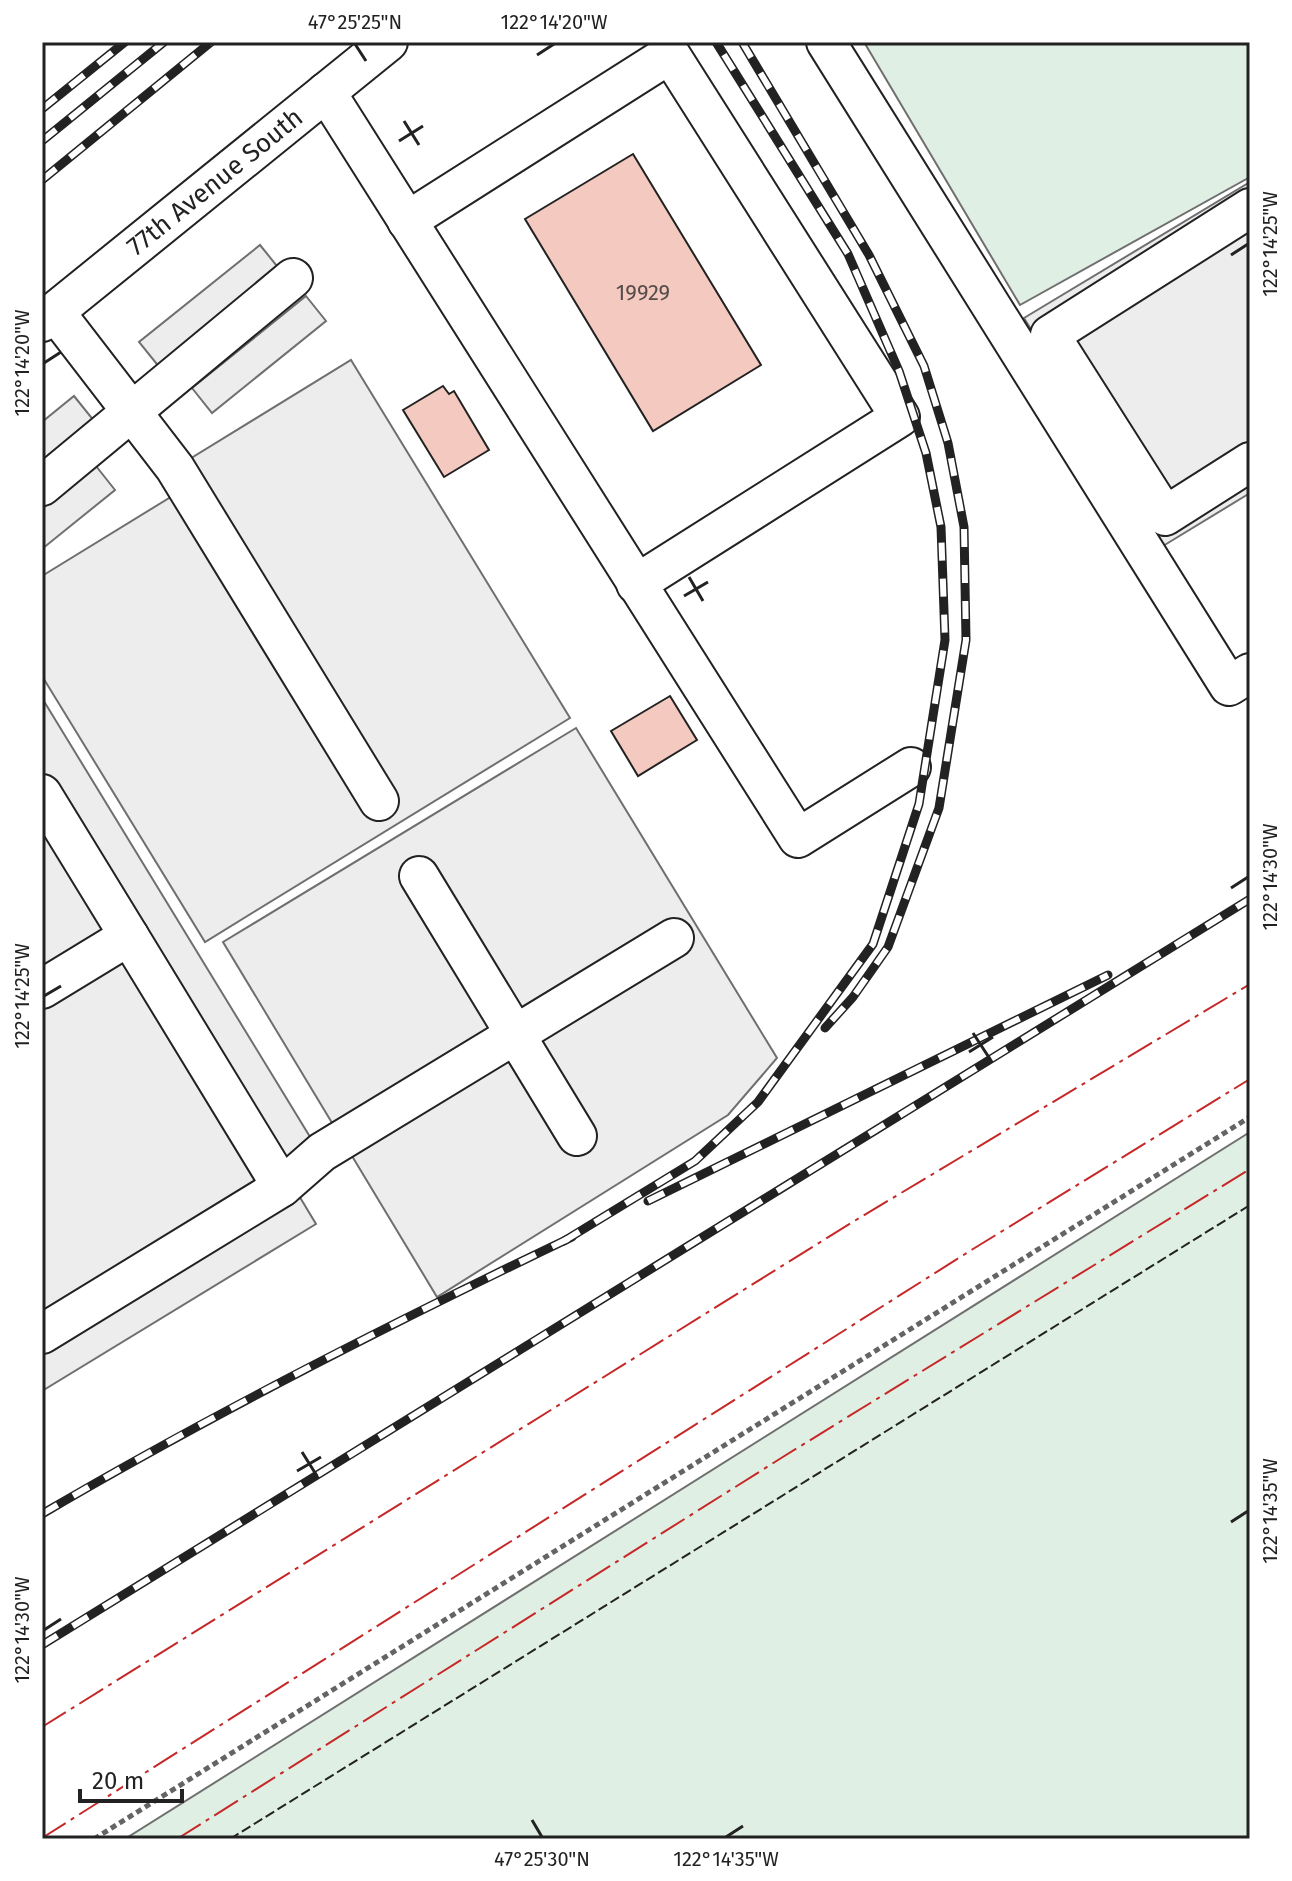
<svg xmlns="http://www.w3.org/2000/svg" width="1292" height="1881" viewBox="0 0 1292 1881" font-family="'Fira Sans',sans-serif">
<rect width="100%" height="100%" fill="#fff"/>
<g fill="#e0efe3" stroke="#6f6f6f" stroke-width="2">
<path d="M 864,42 L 1250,42 L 1250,177 L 1020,305 Z"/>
<path d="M 1250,1132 L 1250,1839 L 125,1839 Z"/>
</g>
<g fill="#ededed" stroke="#6f6f6f" stroke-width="2">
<path d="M 1250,182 L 1250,493 L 1163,546 L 1024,318 Z"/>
<path d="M 260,245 L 281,271 L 160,368 L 139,342 Z"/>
<path d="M 306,296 L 326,321 L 212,413 L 192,388 Z"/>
<path d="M 351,360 L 570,718 L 205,942 L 42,676 L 42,576 L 187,487 L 175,468 Z"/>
<path d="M 74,396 L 95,422 L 42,465 L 42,422 Z"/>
<path d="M 96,466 L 115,490 L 42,549 L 42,509 Z"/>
<path d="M 42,698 L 329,1168 L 295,1189 L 316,1224 L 42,1391 Z"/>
<path d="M 576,728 L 777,1058 L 728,1115 L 437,1297 L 223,942 Z"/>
</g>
<g fill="#f3c9c0" stroke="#222" stroke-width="2">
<path d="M 633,154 L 761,365 L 653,431 L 525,219 Z"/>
<path d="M 443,386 L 449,394 L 454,391 L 489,450 L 444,477 L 403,410 Z"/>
<path d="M 670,696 L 697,740 L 638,776 L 611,731 Z"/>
</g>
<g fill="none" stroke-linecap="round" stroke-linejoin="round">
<defs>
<g id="minor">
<path d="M 826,42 L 1229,686 L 1250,673"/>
<path d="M 326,92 L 798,838 L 911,767"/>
<path d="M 1250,208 L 1050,335 L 1165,516 L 1250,462"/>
<path d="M 407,221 L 670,54 L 900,417 L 636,584"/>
<path d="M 55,312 L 175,468 L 379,801"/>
<path d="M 42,322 L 388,42"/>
<path d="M 42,486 L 293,278"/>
<path d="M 42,794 L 129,936"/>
<path d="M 419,876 L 577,1136"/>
<path d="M 42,989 L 129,936 L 282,1187 L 42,1334"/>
<path d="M 282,1187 L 322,1152 L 674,938"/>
</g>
</defs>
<use href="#minor" stroke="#222" stroke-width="42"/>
<path stroke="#646464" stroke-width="5" stroke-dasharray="6 4" stroke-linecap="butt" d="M 94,1839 L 1250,1117"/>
<use href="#minor" stroke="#fff" stroke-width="38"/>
<defs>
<g id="rail">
<path d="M 742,42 L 869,255 L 924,366 L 948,443 L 964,527 L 966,640 L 939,808 L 888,947 L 853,997 L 825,1028"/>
<path d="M 42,109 L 125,42"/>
<path d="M 42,141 L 164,42"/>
<path d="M 42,180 L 211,42"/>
<path d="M 648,1201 L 1108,975"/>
<path d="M 564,1241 L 695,1161 L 758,1102 L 873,944 L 919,804 L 945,640 L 941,527 L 926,453 L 899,371 L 848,254 L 716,42"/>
<path d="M 42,1514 C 214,1413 392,1323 572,1237"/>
<path d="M 42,1645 L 1250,899"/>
</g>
</defs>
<use href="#rail" stroke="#222" stroke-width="9"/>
<use href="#rail" stroke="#fff" stroke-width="6" stroke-dasharray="18" stroke-linecap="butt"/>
<path stroke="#222" stroke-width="2" stroke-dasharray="10 4" stroke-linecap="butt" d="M 230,1839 L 1250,1205"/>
<g stroke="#c62828" stroke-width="2" stroke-dasharray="28 6 4 6" stroke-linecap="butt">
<path d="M 42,1727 L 851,1223 L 1250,984"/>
<path d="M 42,1838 L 973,1249 L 1250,1079"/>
<path d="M 177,1839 L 786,1455 L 1250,1169"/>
</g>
</g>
<path fill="none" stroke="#222" stroke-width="3" d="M 355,44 L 366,61M 537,55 L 554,44M 404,121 L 419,145M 399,141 L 423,126M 1231,255 L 1248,244M 44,363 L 61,352M 689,577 L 703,601M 684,596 L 708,582M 1231,888 L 1248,877M 44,996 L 61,986M 973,1033 L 988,1056M 969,1052 L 993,1037M 302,1452 L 317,1476M 297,1471 L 321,1457M 1231,1522 L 1248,1511M 44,1630 L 61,1619M 532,1820 L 542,1837M 726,1837 L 743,1826"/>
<g text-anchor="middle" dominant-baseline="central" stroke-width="6" stroke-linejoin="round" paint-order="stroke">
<g font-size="22" fill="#564c4a">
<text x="643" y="292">19929</text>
</g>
<g font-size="26" fill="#222" stroke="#fff">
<text transform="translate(215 182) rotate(-39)">77th Avenue South</text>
</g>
</g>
<rect width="1292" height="1881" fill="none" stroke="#ffffff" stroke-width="88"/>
<path d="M80 1789v12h102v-12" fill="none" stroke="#222222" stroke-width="4"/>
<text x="92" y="1789" font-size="24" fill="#222222" stroke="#ffffff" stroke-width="6" paint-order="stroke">20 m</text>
<rect x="44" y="44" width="1204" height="1793" fill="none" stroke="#222" stroke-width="3"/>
<g font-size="20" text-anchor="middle" fill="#222">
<text x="355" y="29">47°25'25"N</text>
<text x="554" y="29">122°14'20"W</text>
<text transform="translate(1270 244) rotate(-90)" y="7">122°14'25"W</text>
<text transform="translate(22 363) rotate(-90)" y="7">122°14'20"W</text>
<text transform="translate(1270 877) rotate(-90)" y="7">122°14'30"W</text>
<text transform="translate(22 996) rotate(-90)" y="7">122°14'25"W</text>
<text transform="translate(1270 1511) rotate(-90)" y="7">122°14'35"W</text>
<text transform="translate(22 1630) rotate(-90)" y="7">122°14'30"W</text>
<text x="542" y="1866">47°25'30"N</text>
<text x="726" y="1866">122°14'35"W</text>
</g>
</svg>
